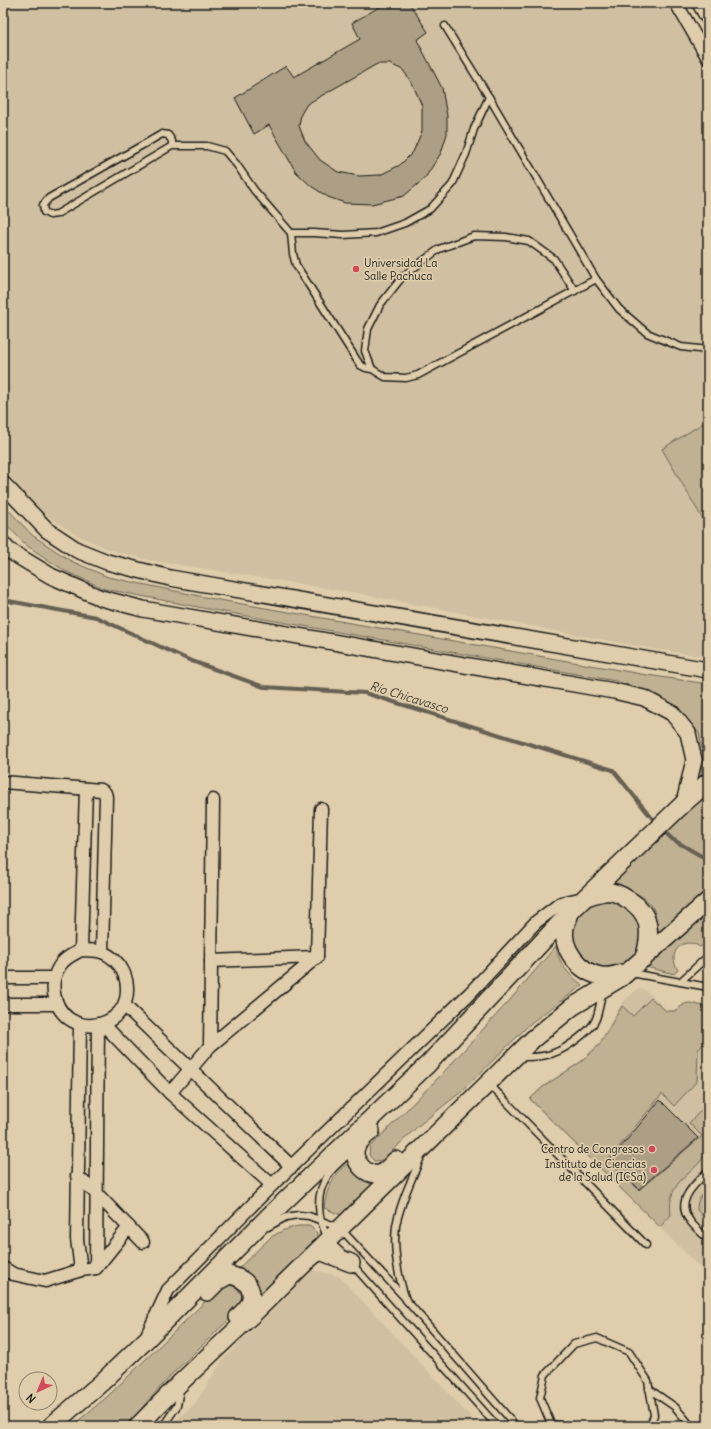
<svg xmlns="http://www.w3.org/2000/svg" width="711" height="1429" viewBox="0 0 711 1429" font-family="Delius,sans-serif">
<rect width="100%" height="100%" fill="#dfcdab"/>
<filter id="ink" filterUnits="userSpaceOnUse"><feTurbulence type="fractalNoise" baseFrequency=".025" numOctaves="2"/><feDisplacementMap in="SourceGraphic" scale="8" xChannelSelector="R" yChannelSelector="G"/><feConvolveMatrix kernelMatrix="1 2 1 2 8 2 1 2 1" color-interpolation-filters="sRGB"/></filter>
<g filter="url(#ink)">
<g fill="#d0bfa0">
<path d="M 3,3 L 667,3 L 708,73 L 708,657 L 648,648 L 351,592 L 150,560 L 111,550 L 75,534 L 43,513 L 17,487 L 3,466 Z"/>
<path d="M 644,989 L 667,1010 L 675,1010 L 683,1003 L 691,1002 L 703,1006 L 708,992 L 708,1275 L 529,1100 L 542,1086 L 581,1061 L 599,1043 L 622,1003 L 636,990 Z"/>
<path d="M 311,1270 L 339,1276 L 479,1426 L 169,1426 L 194,1405 L 223,1360 Z"/>
</g>
<g fill="#c0b193" stroke="#6e6658">
<path d="M 708,420 L 708,528 L 662,449 Z"/>
<path d="M 3,504 L 32,535 L 71,561 L 108,577 L 214,599 L 647,675 L 708,684 L 708,770 L 701,776 L 703,753 L 699,733 L 677,708 L 651,693 L 616,681 L 213,610 L 105,589 L 65,571 L 26,545 L 3,521 Z"/>
<path d="M 708,793 L 708,887 L 659,936 C 657,927 657,913 651,905 C 643,893 622,888 609,884 Z"/>
<circle cx="607" cy="935" r="34"/>
<path d="M 708,904 L 704,944 L 700,947 C 683,935 666,953 678,970 L 674,974 L 642,966 Z"/>
<path d="M 556,946 C 559,964 568,975 583,985 L 532,1022 L 461,1092 L 418,1126 L 383,1160 L 374,1161 L 369,1155 L 370,1147 L 442,1074 L 510,1000 Z"/>
<path d="M 651,998 L 666,1011 L 676,1011 C 687,1000 689,1003 703,1006 L 708,1016 L 708,1039 L 698,1050 L 697,1081 L 674,1106 L 662,1094 L 608,1160 L 639,1190 L 702,1136 L 689,1123 L 708,1103 L 708,1149 C 696,1177 666,1177 671,1215 L 660,1227 L 530,1099 L 543,1087 L 582,1061 L 599,1045 L 622,1006 L 633,1016 Z"/>
<path d="M 348,1163 C 358,1177 359,1179 376,1184 L 343,1216 L 324,1208 C 326,1190 333,1174 348,1163 Z"/>
<path d="M 708,1188 L 708,1222 L 697,1210 C 697,1199 701,1195 708,1188 Z"/>
<path d="M 298,1226 L 310,1226 L 317,1233 L 317,1238 L 315,1243 L 260,1299 L 238,1269 L 271,1237 L 284,1230 Z"/>
<path d="M 230,1285 L 236,1287 L 242,1295 L 242,1302 L 240,1309 L 171,1375 L 126,1426 L 72,1426 L 108,1396 L 217,1290 L 223,1286 Z"/>
</g>
<g fill="none" stroke-linecap="round" stroke-linejoin="round">
<g stroke="#665f52" stroke-width="4">
<path d="M 3,600 L 96,617 L 189,660 L 264,687 L 365,693 L 613,770 L 647,812 L 657,824"/>
<path d="M 662,829 L 672,839 L 708,860"/>
</g>
</g>
<g fill="#ac9f85" stroke="#1c1c1c" fill-rule="evenodd">
<path d="M 386,3 L 409,3 L 428,32 L 417,40 L 442,88 L 447,116 L 447,134 L 441,153 L 425,178 L 404,196 L 372,204 L 345,203 L 328,197 L 311,186 L 296,172 L 269,125 L 254,134 L 235,98 L 286,66 L 294,77 L 360,39 L 352,23 ZM 377,64 L 390,64 L 403,70 L 413,85 L 422,106 L 422,131 L 413,152 L 400,165 L 380,175 L 359,176 L 338,172 L 320,160 L 305,141 L 299,126 L 301,114 L 307,104 Z"/>
<path d="M 660,1100 L 698,1138 L 639,1189 L 610,1160 Z"/>
</g>
<g fill="none" stroke-linecap="round" stroke-linejoin="round">
<defs>
<g id="service">
<path d="M 445,26 L 489,97 L 596,279 L 619,309 L 647,333 L 681,347 L 708,350"/>
<path d="M 172,146 L 172,141 L 168,135 L 162,134 L 49,198 L 43,205 L 44,212 L 50,215 L 57,214 L 172,146 L 207,146 L 225,151 L 237,165 L 254,190 L 291,233 L 293,254 L 296,265 L 360,365 L 366,368 L 372,369 L 385,377 L 406,378 L 418,375 L 596,279"/>
<path d="M 291,233 L 314,233 L 343,235 L 376,233 L 405,223 L 430,209 L 452,185 L 466,154 L 474,129 L 489,97"/>
<path d="M 372,369 L 365,351 L 368,329 L 380,305 L 403,276 L 439,249 L 474,236 L 506,237 L 529,241 L 554,259 L 575,291"/>
<path d="M 631,973 L 708,987"/>
<path d="M 680,982 L 708,956"/>
<path d="M 519,1057 C 546,1058 559,1054 580,1037 C 585,1033 592,1027 595,1021 C 599,1013 600,1002 602,993"/>
<path d="M 489,1084 L 646,1245"/>
<path d="M 421,1157 C 412,1179 400,1203 396,1226 C 393,1251 398,1276 406,1300 L 516,1426"/>
<path d="M 708,1171 C 695,1184 674,1201 690,1221 C 695,1228 702,1233 708,1239"/>
<path d="M 268,1227 L 286,1217 L 298,1215 L 309,1216 L 340,1228 L 405,1298"/>
<path d="M 343,1254 C 338,1249 331,1244 328,1238 C 317,1218 315,1194 328,1175 C 334,1166 344,1159 352,1151"/>
<path d="M 352,1264 L 497,1426"/>
<path d="M 649,1389 L 675,1407 L 691,1426"/>
<path d="M 551,1424 L 540,1398 L 545,1375 L 574,1344 L 597,1338 L 629,1352 L 648,1381 L 654,1415 L 650,1426"/>
<path d="M 163,1426 L 177,1406 L 180,1389"/>
<path d="M 547,1426 L 551,1424 L 562,1426"/>
</g>
<g id="minor">
<path d="M 676,3 L 708,58"/>
<path d="M 698,3 L 708,20"/>
<path d="M 3,782 L 101,790 L 105,793 L 106,797 L 102,952"/>
<path d="M 81,950 C 88,950 96,950 102,952 C 122,960 130,980 126,999 C 121,1020 96,1030 77,1023 C 53,1014 47,982 61,964 C 66,957 74,954 81,950 Z"/>
<path d="M 81,950 L 86,789"/>
<path d="M 211,961 L 317,957"/>
<path d="M 3,978 L 54,978"/>
<path d="M 3,1004 L 57,1004"/>
<path d="M 124,1005 L 292,1167"/>
<path d="M 80,1024 L 77,1239 L 81,1270"/>
<path d="M 103,1024 L 170,1093 L 272,1185"/>
<path d="M 210,1046 L 213,800"/>
<path d="M 170,1093 L 210,1046 L 317,957 L 321,809"/>
<path d="M 77,1176 L 97,1194 L 143,1242"/>
<path d="M 3,1268 L 13,1274 L 45,1281 L 81,1270 L 96,1268 L 129,1227"/>
<path d="M 96,1268 L 98,1024"/>
<path d="M 148,1333 L 168,1290 L 272,1185 L 470,993 L 536,922 L 561,903 L 584,898"/>
</g>
<g id="tertiary">
<path d="M 3,484 L 47,530 L 77,550 L 107,562 L 170,578 L 708,670"/>
<path d="M 3,544 L 8,550 L 51,576 L 101,598 L 143,609 L 614,691 L 644,698 L 672,713 L 688,733 L 694,760 L 684,803"/>
</g>
<g id="secondary">
<path d="M 586,897 C 592,895 598,893 604,892 C 612,891 620,894 627,899 C 651,912 652,934 644,958"/>
<path d="M 570,913 C 569,917 566,923 565,927 C 561,949 579,972 601,976 C 608,977 616,975 622,973"/>
<path d="M 371,1131 C 366,1135 359,1141 356,1147 C 351,1161 368,1179 382,1173 C 387,1170 392,1164 396,1160"/>
<path d="M 311,1257 L 320,1251 L 351,1263"/>
<path d="M 207,1292 L 218,1281 L 229,1275 C 240,1277 253,1284 251,1299 C 250,1306 243,1312 238,1317"/>
<path d="M 51,1426 L 101,1383 L 144,1342 L 268,1217 L 428,1064 L 571,911 L 684,803 L 708,782"/>
<path d="M 138,1426 L 181,1382 L 253,1314 L 533,1039 L 572,1007 L 622,977 L 708,901"/>
</g>
</defs>
<use href="#service" stroke="#1c1c1c" stroke-width="9"/>
<use href="#minor" stroke="#1c1c1c" stroke-width="15"/>
<use href="#tertiary" stroke="#1c1c1c" stroke-width="18"/>
<use href="#secondary" stroke="#1c1c1c" stroke-width="20"/>
<use href="#service" stroke="#dfcdab" stroke-width="6"/>
<use href="#minor" stroke="#dfcdab" stroke-width="12"/>
<use href="#tertiary" stroke="#dfcdab" stroke-width="15"/>
<use href="#secondary" stroke="#dfcdab" stroke-width="17"/>
</g>
</g>
<g fill="#d1495b" stroke="#dfcdab" stroke-width="1.5">
<circle cx="356" cy="269" r="4"/>
<circle cx="652" cy="1149" r="4"/>
<circle cx="654" cy="1170" r="4"/>
</g>
<g text-anchor="middle" dominant-baseline="central" stroke-width="3.5" stroke-linejoin="round" paint-order="stroke">
<g font-size="11" fill="#1c1c1c" stroke="#dfcdab" text-anchor="end">
<text x="364" y="263" text-anchor="start">Universidad La<tspan x="364" dy="13">Salle Pachuca</tspan></text>
<text x="644" y="1149">Centro de Congresos</text>
<text x="646" y="1164">Instituto de Ciencias<tspan x="646" dy="13">de la Salud (ICSa)</tspan></text>
</g>
<g font-size="12" font-style="italic" fill="#413e37" stroke="#dfcdab">
<text transform="translate(409 697) rotate(17)">Río Chicavasco</text>
</g>
</g>
<rect width="711" height="1429" fill="none" stroke="#dfcdab" stroke-width="16"/>
<rect x="8" y="8" width="695" height="1413" fill="none" stroke="#1c1c1c" stroke-width="1.5" filter="url(#ink)"/>
<g transform="translate(38 1391) rotate(224)"><circle r="19" fill="#dfcdab" stroke="#918672"/>
<path d="M0-3L7 15L0 10L-7 15Z" fill="#d1495b"/>
<text y="-6" font-size="11" font-weight="bold" text-anchor="middle" fill="#1c1c1c">N</text>
</g>
</svg>
